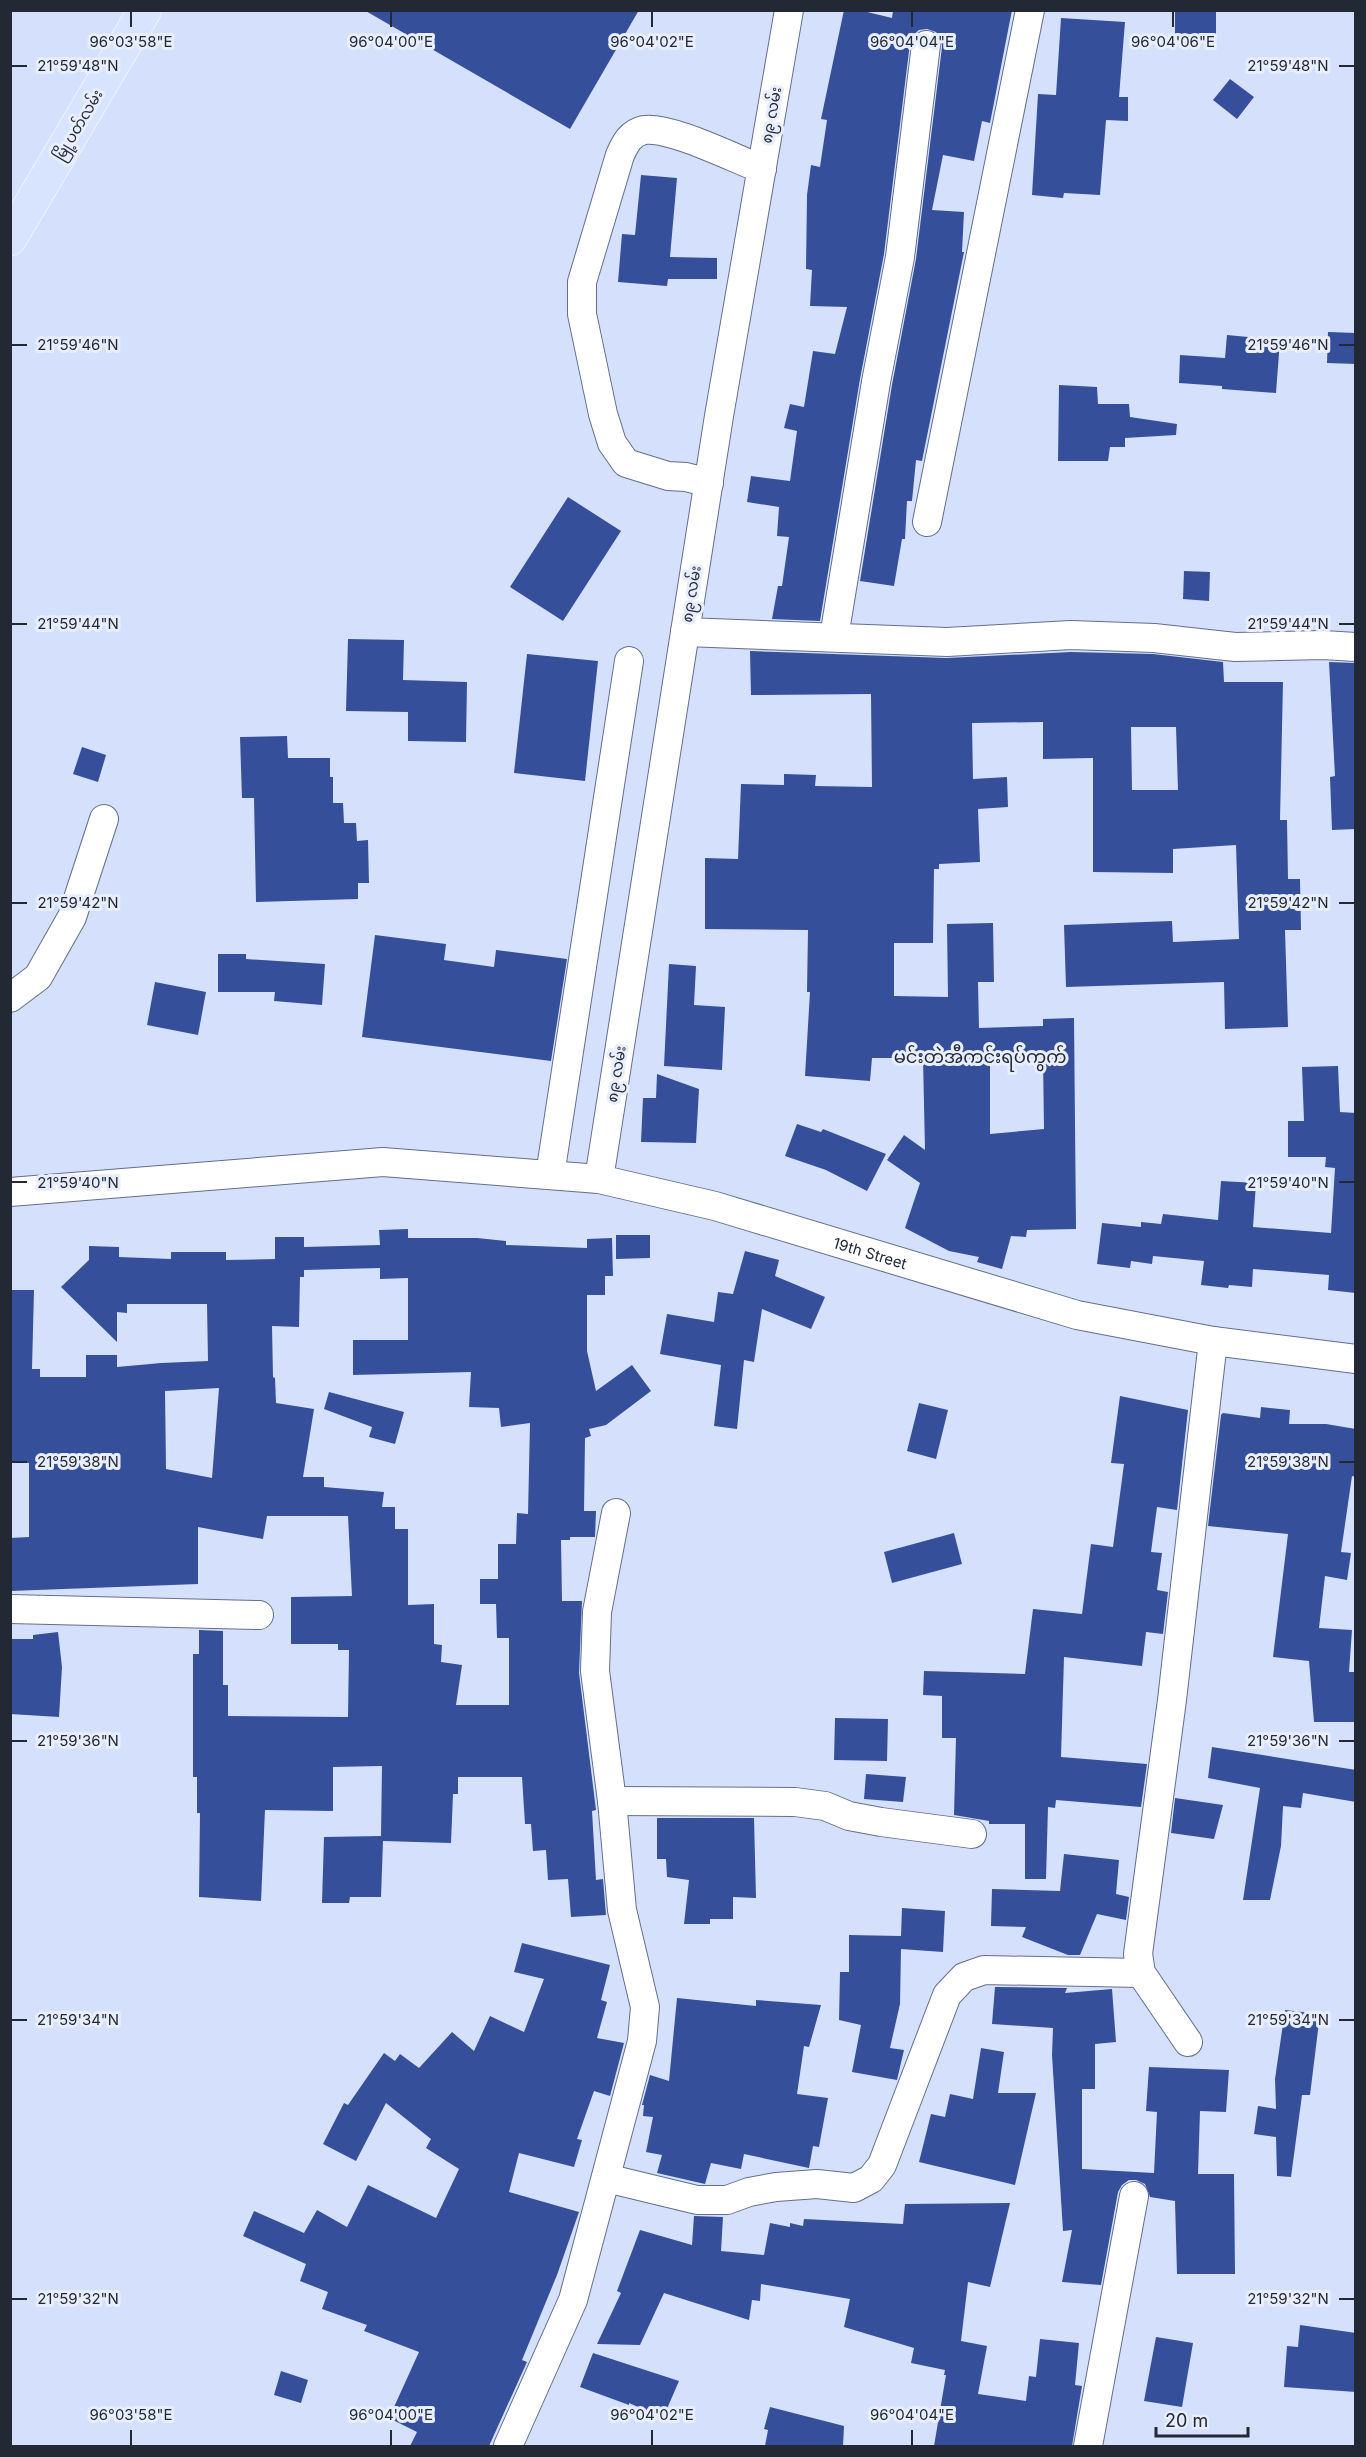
<svg xmlns="http://www.w3.org/2000/svg" width="1366" height="2457" viewBox="0 0 1366 2457" font-family="Inter,'Noto Sans Myanmar',sans-serif">
<rect width="100%" height="100%" fill="#d5e1fc"/>
<g fill="#354f9b" fill-rule="evenodd">
<path d="M 364,10 L 639,10 L 570,129 Z"/>
<path d="M 844,10 L 859,10 L 892,18 L 893,10 L 1012,10 L 990,123 L 982,121 L 974,161 L 943,155 L 932,210 L 964,212 L 962,252 L 964,252 L 922,461 L 916,460 L 912,501 L 907,501 L 905,539 L 902,539 L 894,586 L 860,581 L 892,385 L 916,259 L 942,47 L 941,39 L 936,32 L 927,29 L 919,30 L 913,35 L 910,43 L 884,254 L 860,379 L 820,621 L 772,619 L 778,586 L 782,586 L 789,537 L 777,536 L 779,507 L 747,502 L 751,476 L 790,481 L 797,431 L 784,428 L 790,404 L 804,407 L 813,351 L 835,354 L 847,307 L 810,306 L 812,270 L 806,269 L 807,195 L 811,165 L 820,167 L 827,120 L 821,119 Z"/>
<rect x="1175" y="10" width="41" height="24"/>
<path d="M 1061,18 L 1125,22 L 1119,97 L 1128,97 L 1128,121 L 1106,120 L 1100,195 L 1064,193 L 1063,198 L 1032,195 L 1038,94 L 1056,95 Z"/>
<path d="M 1230,79 L 1254,97 L 1237,119 L 1213,100 Z"/>
<path d="M 641,175 L 677,178 L 670,257 L 717,258 L 717,279 L 668,279 L 667,286 L 618,282 L 622,234 L 635,235 Z"/>
<path d="M 1328,332 L 1356,333 L 1356,364 L 1327,363 Z"/>
<path d="M 1227,335 L 1280,340 L 1276,393 L 1222,389 L 1222,386 L 1179,383 L 1180,355 L 1225,358 Z"/>
<path d="M 1059,385 L 1097,387 L 1098,404 L 1129,404 L 1130,417 L 1177,424 L 1176,435 L 1125,438 L 1125,447 L 1110,447 L 1108,461 L 1058,461 Z"/>
<path d="M 568,497 L 621,531 L 563,621 L 510,587 Z"/>
<path d="M 1184,571 L 1210,572 L 1209,601 L 1183,599 Z"/>
<path d="M 348,639 L 404,640 L 403,680 L 467,682 L 466,742 L 408,741 L 408,712 L 346,711 Z"/>
<path d="M 750,651 L 946,658 L 1071,652 L 1153,654 L 1223,662 L 1224,682 L 1283,682 L 1280,820 L 1287,820 L 1288,879 L 1300,879 L 1301,930 L 1285,930 L 1288,1027 L 1225,1029 L 1224,982 L 1066,987 L 1064,925 L 1172,921 L 1173,942 L 1239,939 L 1236,845 L 1173,849 L 1173,873 L 1093,872 L 1093,758 L 1043,759 L 1043,722 L 972,723 L 973,779 L 1007,777 L 1008,807 L 978,809 L 980,862 L 939,864 L 939,869 L 934,869 L 933,943 L 894,943 L 894,996 L 948,997 L 947,924 L 993,923 L 994,982 L 978,982 L 979,1028 L 1043,1026 L 1043,1019 L 1074,1018 L 1076,1229 L 1027,1230 L 1026,1237 L 1011,1236 L 1002,1269 L 977,1262 L 979,1257 L 949,1251 L 905,1228 L 920,1183 L 887,1160 L 904,1135 L 925,1150 L 923,1058 L 872,1058 L 870,1081 L 805,1076 L 810,992 L 807,992 L 808,930 L 705,929 L 705,858 L 738,859 L 741,784 L 784,785 L 784,774 L 816,775 L 815,786 L 872,787 L 871,694 L 751,695 ZM 1131,727 L 1176,727 L 1178,790 L 1132,790 ZM 1043,1058 L 1044,1129 L 990,1134 L 990,1059 Z"/>
<path d="M 527,654 L 598,661 L 585,781 L 514,773 Z"/>
<path d="M 1329,662 L 1356,663 L 1356,829 L 1332,830 L 1330,777 L 1335,776 Z"/>
<path d="M 287,736 L 288,758 L 330,758 L 330,777 L 333,777 L 333,803 L 343,803 L 344,823 L 356,823 L 357,841 L 368,840 L 369,883 L 358,883 L 358,899 L 256,902 L 254,798 L 242,798 L 240,737 Z"/>
<path d="M 82,747 L 106,755 L 98,782 L 73,774 Z"/>
<path d="M 375,935 L 446,944 L 444,960 L 494,967 L 496,950 L 567,959 L 551,1061 L 362,1037 Z"/>
<path d="M 218,954 L 246,954 L 246,959 L 325,964 L 322,1005 L 274,1001 L 275,992 L 218,992 Z"/>
<path d="M 669,964 L 696,966 L 694,1005 L 725,1007 L 722,1070 L 664,1066 Z"/>
<path d="M 155,982 L 206,992 L 198,1035 L 147,1025 Z"/>
<path d="M 1338,1066 L 1340,1112 L 1356,1113 L 1356,1293 L 1328,1290 L 1329,1275 L 1253,1269 L 1252,1287 L 1229,1285 L 1228,1288 L 1201,1285 L 1204,1261 L 1153,1256 L 1152,1264 L 1131,1261 L 1130,1268 L 1097,1264 L 1102,1223 L 1141,1227 L 1141,1222 L 1161,1224 L 1163,1214 L 1218,1220 L 1221,1181 L 1256,1183 L 1253,1227 L 1331,1233 L 1335,1168 L 1325,1167 L 1326,1157 L 1288,1157 L 1288,1121 L 1304,1121 L 1302,1067 Z"/>
<path d="M 657,1074 L 699,1089 L 696,1143 L 641,1142 L 643,1098 L 656,1098 Z"/>
<path d="M 797,1124 L 821,1132 L 823,1129 L 886,1154 L 867,1191 L 826,1170 L 785,1156 Z"/>
<path d="M 408,1229 L 408,1238 L 477,1238 L 506,1241 L 506,1245 L 587,1248 L 587,1239 L 612,1238 L 613,1276 L 605,1276 L 605,1295 L 587,1295 L 587,1351 L 596,1391 L 632,1365 L 651,1391 L 606,1425 L 589,1429 L 591,1436 L 585,1438 L 584,1511 L 596,1511 L 595,1537 L 570,1537 L 570,1540 L 561,1540 L 562,1601 L 582,1601 L 579,1673 L 596,1810 L 592,1811 L 596,1880 L 603,1879 L 606,1915 L 571,1917 L 568,1879 L 548,1880 L 546,1850 L 533,1851 L 531,1824 L 525,1824 L 522,1777 L 458,1777 L 458,1794 L 453,1794 L 451,1843 L 383,1841 L 381,1897 L 350,1897 L 349,1903 L 322,1903 L 324,1837 L 381,1836 L 382,1766 L 333,1767 L 333,1811 L 265,1810 L 261,1901 L 199,1897 L 200,1813 L 197,1813 L 197,1777 L 193,1777 L 193,1654 L 199,1654 L 199,1630 L 223,1631 L 223,1685 L 228,1685 L 228,1716 L 348,1717 L 349,1650 L 338,1650 L 338,1644 L 291,1644 L 291,1597 L 352,1596 L 348,1516 L 267,1516 L 263,1539 L 198,1527 L 198,1584 L 10,1591 L 10,1538 L 29,1537 L 29,1463 L 10,1463 L 10,1290 L 34,1290 L 32,1369 L 40,1369 L 40,1377 L 86,1377 L 86,1355 L 117,1355 L 117,1367 L 161,1363 L 208,1361 L 207,1304 L 127,1304 L 127,1313 L 117,1312 L 117,1342 L 61,1287 L 89,1260 L 89,1246 L 119,1247 L 119,1257 L 171,1259 L 171,1252 L 226,1252 L 226,1260 L 275,1259 L 275,1237 L 304,1237 L 304,1247 L 380,1245 L 379,1230 ZM 380,1268 L 380,1279 L 408,1278 L 408,1340 L 353,1340 L 353,1375 L 471,1372 L 469,1407 L 499,1408 L 501,1427 L 530,1423 L 528,1514 L 517,1513 L 516,1544 L 498,1544 L 498,1579 L 480,1579 L 480,1604 L 496,1604 L 497,1638 L 509,1638 L 509,1705 L 456,1705 L 462,1665 L 441,1662 L 442,1645 L 434,1644 L 434,1604 L 408,1605 L 408,1529 L 395,1529 L 395,1507 L 382,1507 L 384,1492 L 324,1487 L 324,1477 L 303,1477 L 314,1409 L 276,1403 L 275,1378 L 273,1377 L 272,1326 L 299,1327 L 300,1277 L 304,1277 L 304,1270 ZM 219,1388 L 212,1478 L 166,1469 L 165,1391 Z"/>
<path d="M 616,1235 L 650,1235 L 650,1258 L 616,1259 Z"/>
<path d="M 745,1251 L 779,1260 L 775,1276 L 825,1297 L 811,1329 L 762,1309 L 754,1362 L 744,1360 L 737,1429 L 714,1426 L 721,1365 L 660,1354 L 667,1314 L 714,1322 L 718,1292 L 733,1294 Z"/>
<path d="M 329,1392 L 404,1412 L 395,1444 L 369,1437 L 372,1427 L 324,1409 Z"/>
<path d="M 1120,1396 L 1188,1410 L 1177,1510 L 1157,1507 L 1151,1552 L 1162,1553 L 1157,1590 L 1168,1592 L 1163,1634 L 1146,1632 L 1142,1666 L 1064,1657 L 1061,1757 L 1147,1764 L 1141,1807 L 1056,1800 L 1055,1808 L 1048,1807 L 1046,1879 L 1025,1879 L 1025,1824 L 989,1824 L 989,1821 L 954,1815 L 956,1738 L 942,1738 L 942,1696 L 923,1695 L 924,1671 L 1025,1674 L 1033,1609 L 1082,1614 L 1091,1544 L 1113,1547 L 1124,1464 L 1111,1463 Z"/>
<path d="M 919,1403 L 948,1410 L 936,1459 L 907,1451 Z"/>
<path d="M 1261,1407 L 1290,1410 L 1289,1424 L 1326,1424 L 1356,1429 L 1356,1477 L 1352,1476 L 1341,1552 L 1351,1553 L 1347,1580 L 1325,1576 L 1319,1628 L 1352,1630 L 1349,1672 L 1356,1672 L 1356,1722 L 1314,1722 L 1309,1661 L 1273,1657 L 1288,1534 L 1208,1526 L 1221,1415 L 1223,1413 L 1260,1418 Z"/>
<path d="M 954,1533 L 962,1564 L 892,1583 L 884,1552 Z"/>
<path d="M 58,1632 L 62,1667 L 59,1717 L 10,1714 L 10,1639 L 33,1639 L 33,1635 Z"/>
<path d="M 835,1718 L 888,1719 L 887,1761 L 834,1760 Z"/>
<path d="M 1212,1747 L 1356,1770 L 1356,1802 L 1303,1793 L 1301,1808 L 1283,1806 L 1281,1846 L 1270,1900 L 1243,1900 L 1260,1788 L 1208,1778 Z"/>
<path d="M 866,1774 L 906,1777 L 903,1802 L 864,1799 Z"/>
<path d="M 1175,1798 L 1223,1805 L 1214,1839 L 1171,1833 Z"/>
<path d="M 657,1818 L 754,1818 L 756,1898 L 733,1897 L 733,1919 L 710,1919 L 710,1924 L 684,1924 L 689,1880 L 667,1877 L 666,1859 L 657,1859 Z"/>
<path d="M 1064,1854 L 1119,1860 L 1116,1894 L 1129,1897 L 1126,1920 L 1097,1914 L 1080,1955 L 1068,1955 L 1022,1937 L 1026,1927 L 991,1926 L 992,1889 L 1060,1891 Z"/>
<path d="M 902,1908 L 945,1911 L 943,1952 L 901,1949 L 900,2004 L 890,2048 L 904,2050 L 897,2080 L 852,2072 L 861,2025 L 839,2020 L 840,1972 L 849,1972 L 849,1935 L 901,1936 Z"/>
<path d="M 522,1943 L 610,1965 L 601,2000 L 607,2002 L 597,2038 L 624,2043 L 610,2096 L 594,2091 L 577,2139 L 582,2140 L 574,2167 L 519,2153 L 509,2192 L 579,2212 L 557,2275 L 522,2360 L 527,2362 L 489,2446 L 410,2446 L 417,2432 L 389,2418 L 419,2352 L 364,2331 L 367,2325 L 322,2309 L 328,2292 L 300,2281 L 306,2264 L 243,2236 L 254,2211 L 304,2233 L 317,2210 L 347,2227 L 368,2185 L 436,2218 L 459,2169 L 426,2148 L 431,2139 L 386,2103 L 356,2161 L 323,2144 L 344,2103 L 348,2105 L 384,2053 L 395,2061 L 400,2054 L 419,2068 L 452,2032 L 474,2051 L 490,2016 L 524,2032 L 544,1979 L 514,1972 Z"/>
<path d="M 995,1987 L 1067,1988 L 1065,1993 L 1112,1989 L 1116,2042 L 1095,2044 L 1095,2089 L 1082,2089 L 1082,2169 L 1154,2173 L 1157,2112 L 1146,2111 L 1149,2067 L 1229,2070 L 1226,2112 L 1200,2111 L 1198,2174 L 1234,2174 L 1235,2274 L 1177,2274 L 1175,2201 L 1150,2197 L 1145,2184 L 1136,2180 L 1129,2180 L 1122,2185 L 1118,2192 L 1101,2285 L 1062,2282 L 1072,2230 L 1063,2231 L 1052,2055 L 1053,2028 L 992,2024 Z"/>
<path d="M 677,1998 L 756,2006 L 756,2000 L 821,2005 L 809,2047 L 804,2046 L 797,2094 L 828,2098 L 819,2147 L 813,2146 L 809,2168 L 744,2154 L 741,2169 L 711,2163 L 705,2184 L 657,2173 L 662,2155 L 646,2152 L 653,2117 L 643,2116 L 644,2105 L 642,2105 L 650,2075 L 669,2081 Z"/>
<path d="M 1285,2010 L 1320,2014 L 1310,2095 L 1302,2095 L 1291,2177 L 1277,2176 L 1276,2137 L 1254,2134 L 1258,2106 L 1276,2109 L 1275,2079 Z"/>
<path d="M 981,2048 L 1004,2052 L 998,2093 L 1036,2093 L 1015,2185 L 919,2162 L 931,2114 L 945,2117 L 950,2094 L 973,2099 Z"/>
<path d="M 1010,2203 L 990,2287 L 968,2282 L 961,2341 L 987,2346 L 978,2394 L 1026,2401 L 1029,2376 L 1036,2377 L 1040,2339 L 1079,2343 L 1075,2385 L 1082,2386 L 1072,2446 L 934,2446 L 946,2375 L 944,2375 L 945,2370 L 911,2363 L 914,2348 L 844,2327 L 850,2299 L 761,2284 L 760,2301 L 752,2300 L 749,2320 L 664,2293 L 640,2345 L 597,2344 L 621,2293 L 617,2291 L 640,2230 L 692,2245 L 694,2216 L 723,2217 L 721,2251 L 764,2255 L 770,2223 L 790,2227 L 790,2223 L 803,2226 L 804,2219 L 903,2224 L 905,2204 Z"/>
<path d="M 1300,2325 L 1356,2333 L 1356,2392 L 1284,2387 L 1287,2346 L 1298,2347 Z"/>
<path d="M 1156,2337 L 1193,2343 L 1182,2407 L 1144,2401 Z"/>
<path d="M 593,2353 L 679,2381 L 663,2418 L 629,2403 L 629,2405 L 580,2387 Z"/>
<path d="M 281,2371 L 308,2380 L 301,2403 L 274,2395 Z"/>
<path d="M 770,2407 L 844,2426 L 843,2446 L 765,2446 L 768,2430 L 764,2429 Z"/>
</g>
<g fill="none" stroke-linecap="round" stroke-linejoin="round">
<defs>
<g id="minor">
<path d="M 709,483 L 686,477 L 668,476 L 626,463 L 612,443 L 603,414 L 582,314 L 582,282 L 620,155 C 625,144 630,133 644,130 C 670,126 735,159 762,169"/>
<path d="M 927,522 L 1030,10"/>
<path d="M 685,632 L 947,642 L 1071,635 L 1154,638 L 1235,647 L 1323,645 L 1356,647"/>
<path d="M 834,637 L 876,382 L 900,257 L 926,45"/>
<path d="M 10,998 L 38,977 L 72,917 L 104,819"/>
<path d="M 550,1175 L 629,661"/>
<path d="M 599,1179 L 719,416 L 789,10"/>
<path id="s1" d="M 10,1192 L 383,1162 L 599,1179 L 715,1206 L 1077,1315 L 1213,1341 L 1356,1359"/>
<path d="M 10,1609 L 259,1615"/>
<path d="M 612,1801 L 795,1802 L 825,1806 L 849,1816 L 881,1822 L 972,1834"/>
<path d="M 1188,2042 L 1141,1973 L 1138,1954 L 1172,1700 L 1213,1341"/>
<path d="M 606,2178 L 697,2200 L 727,2200 L 749,2192 L 776,2187 L 817,2184 L 854,2188 L 871,2179 L 882,2165 L 947,1995 L 964,1977 L 984,1970 L 1141,1973"/>
<path d="M 508,2446 L 573,2300 L 642,2041 L 645,2007 L 622,1910 L 612,1801 L 595,1671 L 597,1612 L 616,1513"/>
<path d="M 1088,2446 L 1134,2196"/>
</g>
<path id="major" d="M 10,239 L 145,10"/>
</defs>
<use href="#minor" stroke="#626f8d" stroke-width="30"/>
<use href="#major" stroke="#fff" stroke-width="34"/>
<use href="#minor" stroke="#fff" stroke-width="28"/>
<use href="#major" stroke="#d8e3fd" stroke-width="33"/>
</g>
<path fill="none" stroke="#232835" stroke-width="2" d="M 131,12 L 131,27M 391,12 L 391,27M 652,12 L 652,27M 912,12 L 912,27M 1173,12 L 1173,27M 12,66 L 27,66M 1339,66 L 1354,66M 12,345 L 27,345M 1339,345 L 1354,345M 12,624 L 27,624M 1339,624 L 1354,624M 12,903 L 27,903M 1339,903 L 1354,903M 12,1182 L 27,1182M 1339,1182 L 1354,1182M 12,1462 L 27,1462M 1339,1462 L 1354,1462M 12,1741 L 27,1741M 1339,1741 L 1354,1741M 12,2020 L 27,2020M 1339,2020 L 1354,2020M 12,2299 L 27,2299M 1339,2299 L 1354,2299M 131,2430 L 131,2445M 391,2430 L 391,2445M 652,2430 L 652,2445M 912,2430 L 912,2445"/>
<g text-anchor="middle" dominant-baseline="central" stroke-width="6" stroke-linejoin="round" paint-order="stroke">
<g font-size="15" fill="#232835" stroke="#e8eefc">
<text transform="translate(771 115) rotate(-80)">၈၉ လမ်း</text>
<text transform="translate(78 125) rotate(-59)">မြို့ပတ်လမ်း</text>
<text transform="translate(691 594) rotate(-81)">၈၉ လမ်း</text>
<text transform="translate(616 1074) rotate(-81)">၈၉ လမ်း</text>
<text stroke="none"><textPath href="#s1" startOffset="872">19th Street</textPath></text>
</g>
<g font-size="18" fill="#232835" stroke="#e8eefc">
<text x="980" y="1056">မင်းတဲအီကင်းရပ်ကွက်</text>
</g>
</g>
<g font-size="15" text-anchor="middle" fill="#232835" stroke="#e8eefc" stroke-width="6" stroke-linejoin="round" paint-order="stroke">
<text x="131" y="47">96°03'58"E</text>
<text x="391" y="47">96°04'00"E</text>
<text x="652" y="47">96°04'02"E</text>
<text x="912" y="47">96°04'04"E</text>
<text x="1173" y="47">96°04'06"E</text>
<text x="78" y="71">21°59'48"N</text>
<text x="1288" y="71">21°59'48"N</text>
<text x="78" y="350">21°59'46"N</text>
<text x="1288" y="350">21°59'46"N</text>
<text x="78" y="629">21°59'44"N</text>
<text x="1288" y="629">21°59'44"N</text>
<text x="78" y="908">21°59'42"N</text>
<text x="1288" y="908">21°59'42"N</text>
<text x="78" y="1188">21°59'40"N</text>
<text x="1288" y="1188">21°59'40"N</text>
<text x="78" y="1467">21°59'38"N</text>
<text x="1288" y="1467">21°59'38"N</text>
<text x="78" y="1746">21°59'36"N</text>
<text x="1288" y="1746">21°59'36"N</text>
<text x="78" y="2025">21°59'34"N</text>
<text x="1288" y="2025">21°59'34"N</text>
<text x="78" y="2304">21°59'32"N</text>
<text x="1288" y="2304">21°59'32"N</text>
<text x="131" y="2420">96°03'58"E</text>
<text x="391" y="2420">96°04'00"E</text>
<text x="652" y="2420">96°04'02"E</text>
<text x="912" y="2420">96°04'04"E</text>
</g>
<rect width="1366" height="2457" fill="none" stroke="#232835" stroke-width="24"/>
<path d="M1156 2427v9h92v-9" fill="none" stroke="#232835" stroke-width="3"/>
<text x="1165" y="2427" font-size="18" fill="#232835" stroke="#e8eefc" stroke-width="4.5" paint-order="stroke">20 m</text>
</svg>
